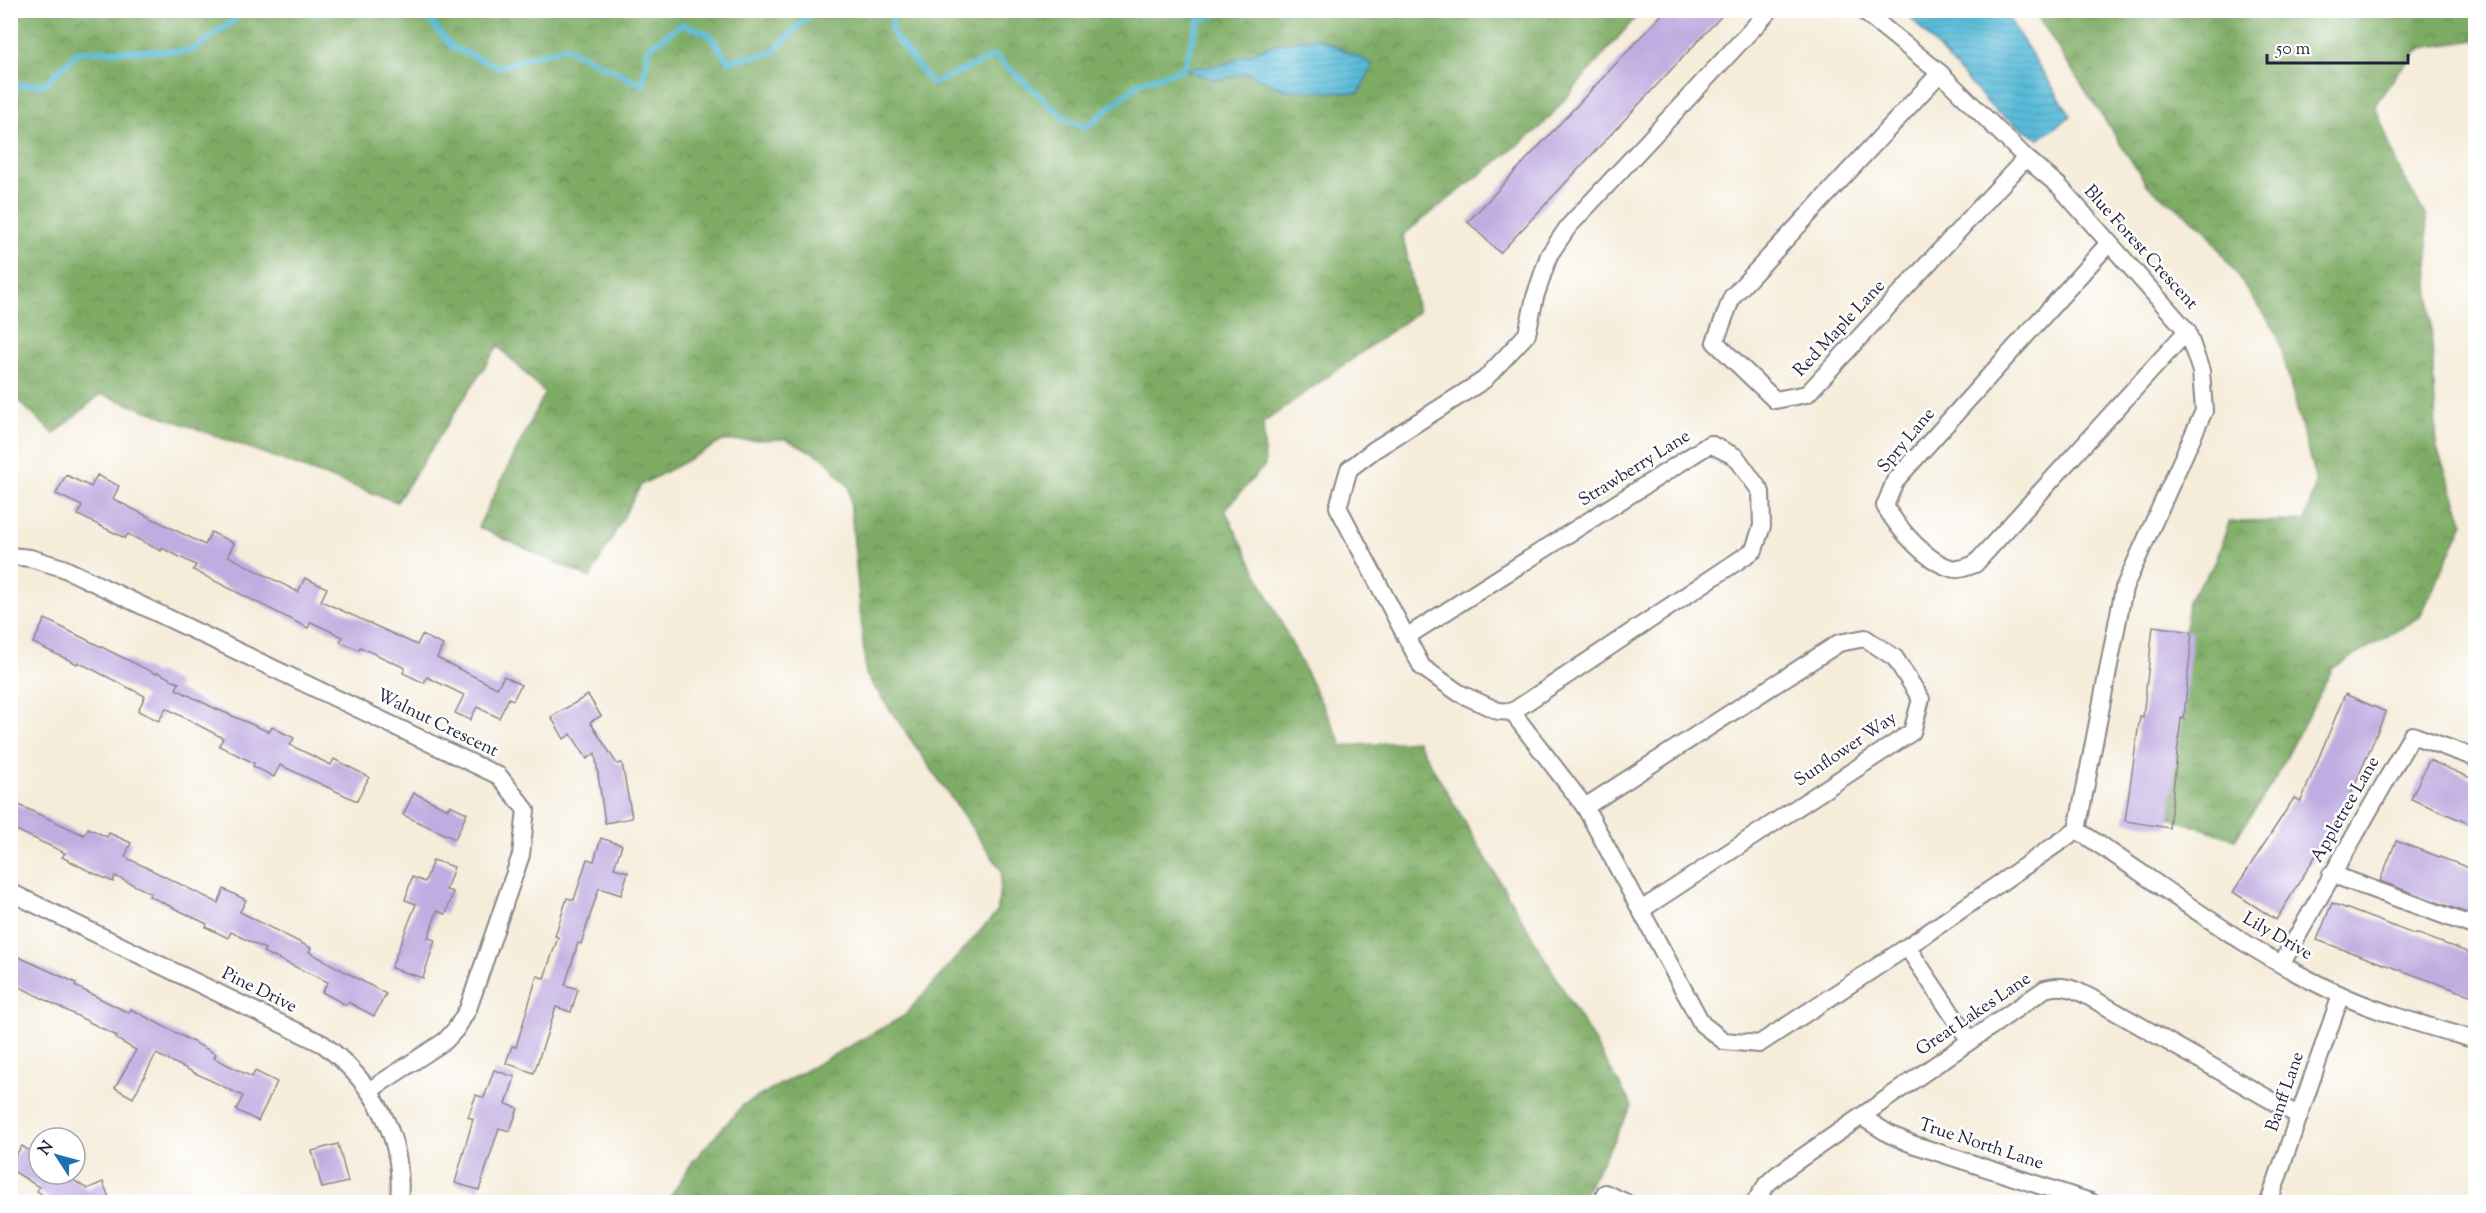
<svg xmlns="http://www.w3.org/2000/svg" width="2486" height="1213" viewBox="0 0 2486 1213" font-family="'Sorts Mill Goudy',serif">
<defs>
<pattern id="forest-crowns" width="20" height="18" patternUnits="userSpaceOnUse" patternTransform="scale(1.5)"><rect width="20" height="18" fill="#7eac65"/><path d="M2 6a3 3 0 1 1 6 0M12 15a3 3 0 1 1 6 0" fill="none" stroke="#678c54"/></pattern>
<pattern id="water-rules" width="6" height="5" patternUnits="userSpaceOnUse" patternTransform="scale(1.5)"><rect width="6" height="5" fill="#59bbd8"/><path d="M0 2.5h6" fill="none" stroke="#4da0ba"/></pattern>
</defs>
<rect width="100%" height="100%" fill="#fff"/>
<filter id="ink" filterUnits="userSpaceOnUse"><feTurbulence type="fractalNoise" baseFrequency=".0167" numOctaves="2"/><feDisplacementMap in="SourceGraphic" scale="12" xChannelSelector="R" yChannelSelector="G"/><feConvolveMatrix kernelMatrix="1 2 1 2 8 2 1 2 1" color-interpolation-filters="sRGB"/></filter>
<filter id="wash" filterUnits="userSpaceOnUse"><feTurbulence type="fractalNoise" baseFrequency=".008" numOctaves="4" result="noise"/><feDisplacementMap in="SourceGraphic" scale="24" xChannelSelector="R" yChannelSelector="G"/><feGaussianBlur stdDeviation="1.35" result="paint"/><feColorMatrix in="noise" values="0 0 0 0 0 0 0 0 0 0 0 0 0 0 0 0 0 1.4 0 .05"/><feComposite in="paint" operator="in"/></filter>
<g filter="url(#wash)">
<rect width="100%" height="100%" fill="#f5ecd9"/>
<g fill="url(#forest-crowns)" stroke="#506750" stroke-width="1.5">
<path d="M 11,11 L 1641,11 L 1541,127 L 1403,235 L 1418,312 L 1263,423 L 1265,465 L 1225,510 L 1343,746 L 1417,741 L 1632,1106 L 1580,1202 L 667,1202 L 693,1161 L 743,1105 L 904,1016 L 997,912 L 1002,871 L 866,675 L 849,487 L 824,458 L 786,439 L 723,441 L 641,485 L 590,578 L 478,527 L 545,393 L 498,346 L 397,502 L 101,394 L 54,434 L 11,394 Z"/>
<path d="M 2034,11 L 2475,11 L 2475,40 L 2421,48 L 2399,71 L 2375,105 L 2397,165 L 2426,217 L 2437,449 L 2464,523 L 2420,617 L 2333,668 L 2275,779 L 2235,839 L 2170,818 L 2188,600 L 2215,563 L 2229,522 L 2305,521 L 2316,482 L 2277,333 L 2206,230 L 2147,185 Z"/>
</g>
<g fill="url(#water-rules)" stroke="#3e6e8a" stroke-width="1.5">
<path d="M 1905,11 L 2004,11 L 2071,116 L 2039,139 L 1995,111 Z"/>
<path d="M 1316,37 L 1373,64 L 1359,93 L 1285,90 L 1248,73 L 1216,80 L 1183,69 L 1223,65 L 1269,46 Z"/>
</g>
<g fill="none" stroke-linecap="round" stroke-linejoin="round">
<g stroke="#59bbd8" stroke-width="6">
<path d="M 311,10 L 316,14 L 325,10"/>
<path d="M 421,10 L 452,47 L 498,67 L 564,47 L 643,85 L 648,48 L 682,24 L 709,34 L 728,61 L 772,53 L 814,10"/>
<path d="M 893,10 L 891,32 L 932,84 L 995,56 L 1068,121 L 1087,127 L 1140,82 L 1183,69 L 1199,20 L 1231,10"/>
<path d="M 10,65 L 17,85 L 45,84 L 79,51 L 191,51 L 248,10"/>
</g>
</g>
<g id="blocks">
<g fill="#c0ace1">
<path d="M 1666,10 L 1727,10 L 1500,253 L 1468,222 Z"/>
<path d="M 66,475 L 91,487 L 97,475 L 119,486 L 113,499 L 205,545 L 211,532 L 234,543 L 228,556 L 298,592 L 305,578 L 327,588 L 321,601 L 417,645 L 422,635 L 443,645 L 437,658 L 497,688 L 504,676 L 521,685 L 513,700 L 509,698 L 499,718 L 477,707 L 470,720 L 455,713 L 464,695 L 427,677 L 424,683 L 403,673 L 405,668 L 360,647 L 359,650 L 340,642 L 343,637 L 311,622 L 308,628 L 193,570 L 196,565 L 162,548 L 161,551 L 128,534 L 125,538 L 78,515 L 82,506 L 56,494 Z"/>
<path d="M 45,619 L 156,674 L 157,672 L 179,683 L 176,689 L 212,707 L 269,732 L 272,727 L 294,738 L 290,745 L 331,765 L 334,759 L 369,777 L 357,801 L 280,765 L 274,777 L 253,766 L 254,763 L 219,746 L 223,738 L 166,708 L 159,721 L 138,711 L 145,696 L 78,662 L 77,664 L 33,643 Z"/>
<path d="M 2153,626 L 2192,632 L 2184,719 L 2181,718 L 2169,828 L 2125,821 L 2140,716 L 2143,717 Z"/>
<path d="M 2345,694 L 2386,712 L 2341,817 L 2340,816 L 2276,920 L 2233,892 L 2294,798 L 2301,801 Z"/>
<path d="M 588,695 L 601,716 L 590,722 L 617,764 L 622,763 L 632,818 L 605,823 L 595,753 L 587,759 L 571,734 L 564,739 L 551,717 Z"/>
<path d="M 2429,760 L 2475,780 L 2475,826 L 2411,799 Z"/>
<path d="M 414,793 L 448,809 L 450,805 L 467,813 L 455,839 L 403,815 Z"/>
<path d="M 10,801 L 84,835 L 88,828 L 107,837 L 109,833 L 131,843 L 125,857 L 218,903 L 224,889 L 246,900 L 240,912 L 311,948 L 309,952 L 386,994 L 374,1016 L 348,1002 L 346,1005 L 322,992 L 328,982 L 263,952 L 265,949 L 231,932 L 228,938 L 206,927 L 207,924 L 149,896 L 151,893 L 115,876 L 113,882 L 91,872 L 62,857 L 65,853 L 10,827 Z"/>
<path d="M 601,838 L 622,845 L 614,868 L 628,872 L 621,895 L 599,888 L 581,944 L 578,943 L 565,985 L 578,989 L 571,1012 L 556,1007 L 534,1073 L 506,1063 L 512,1046 L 516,1047 L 537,976 L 544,978 L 558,937 L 555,936 L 567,898 L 574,900 L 587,859 L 594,861 Z"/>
<path d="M 2396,841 L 2475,870 L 2475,916 L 2380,881 Z"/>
<path d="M 433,860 L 454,867 L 446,890 L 453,892 L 446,914 L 437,911 L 428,938 L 435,940 L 423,978 L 391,968 L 416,904 L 405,900 L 412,877 L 425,882 Z"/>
<path d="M 2332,903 L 2416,935 L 2416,933 L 2475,955 L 2475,997 L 2317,940 Z"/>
<path d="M 10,953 L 76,983 L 75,986 L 129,1013 L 131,1009 L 216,1054 L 214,1058 L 252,1077 L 255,1071 L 277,1082 L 258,1121 L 236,1110 L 243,1096 L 156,1054 L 133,1098 L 115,1088 L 136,1050 L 116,1039 L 117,1036 L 10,982 Z"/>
<path d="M 494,1070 L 515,1077 L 506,1104 L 518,1108 L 510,1131 L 499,1128 L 479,1190 L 455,1183 L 473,1119 L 468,1117 L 476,1095 L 484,1098 Z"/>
<path d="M 338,1144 L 348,1182 L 322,1188 L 312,1151 Z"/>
<path d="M 22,1146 L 39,1157 L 39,1174 L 64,1174 L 87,1189 L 103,1182 L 111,1203 L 55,1203 L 37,1191 L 39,1187 L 10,1169 L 10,1163 Z"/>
</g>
</g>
</g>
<g filter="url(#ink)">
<use href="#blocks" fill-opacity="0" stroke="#8c878a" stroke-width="1.5"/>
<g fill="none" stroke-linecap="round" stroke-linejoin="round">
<defs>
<g id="street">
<path d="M 1770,10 L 1568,227 L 1549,255 L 1535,297 L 1527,334 L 1484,380 L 1374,450 L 1349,469 L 1338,507 L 1422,667 L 1459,693 L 1498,711 L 1512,712 L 1585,807 L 1702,1024 L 1724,1041 L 1759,1044 L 1907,947 L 2077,830"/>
<path d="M 1862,10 L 1940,73 L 2026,158 L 2059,186 L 2187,331 L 2201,371 L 2204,411 L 2124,588 L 2077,830"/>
<path d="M 1940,73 L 1732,297 L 1715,342 L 1775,400 L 1807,394 L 2026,158"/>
<path d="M 2108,244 L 1895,481 L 1885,506 C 1897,527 1930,567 1957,569 C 1962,569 1970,566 1975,564 L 2187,331"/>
<path d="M 10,556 L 30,558 L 63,568 L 499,776 L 526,810 L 521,855 L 468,1009 L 456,1029 L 445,1041 L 370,1090"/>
<path d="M 1406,637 L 1710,444 L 1736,457 L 1761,492 L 1762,526 L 1754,550 L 1512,712"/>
<path d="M 1585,807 L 1839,643 L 1865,638 L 1895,658 L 1921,699 L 1912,732 L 1641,910"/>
<path d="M 2077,830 C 2163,885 2247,953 2341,995 C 2383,1014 2431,1027 2476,1040"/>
<path d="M 2331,874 L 2476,927"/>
<path d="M 10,892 L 323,1044 C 374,1083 405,1137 399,1202"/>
<path d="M 1907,947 L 1970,1041"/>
<path d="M 2282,963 L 2412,735 L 2476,758"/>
<path d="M 1862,1117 L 1889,1134 L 1912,1144 L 2091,1202"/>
<path d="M 1605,1193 L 1625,1202"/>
<path d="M 1755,1202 L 1767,1184 L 1778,1174 L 2045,989 C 2063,983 2077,990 2093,999 L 2299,1116"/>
<path d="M 2269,1202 L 2341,995"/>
</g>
</defs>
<use href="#street" stroke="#8c878a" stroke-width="20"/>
<use href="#street" stroke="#fff" stroke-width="16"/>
</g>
</g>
<g text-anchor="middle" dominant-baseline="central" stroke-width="5" stroke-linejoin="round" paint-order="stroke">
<g font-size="18" fill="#22223b" stroke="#fff">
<text transform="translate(2140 248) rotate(48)">Blue Forest Crescent</text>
<text transform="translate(1840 329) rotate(-47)">Red Maple Lane</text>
<text transform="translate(1907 441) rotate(-50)">Spry Lane</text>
<text transform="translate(1635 469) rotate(-32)">Strawberry Lane</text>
<text transform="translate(437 724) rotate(26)">Walnut Crescent</text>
<text transform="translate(1846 750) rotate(-34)">Sunflower Way</text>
<text transform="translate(2346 810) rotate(-60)">Appletree Lane</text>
<text transform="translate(2277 937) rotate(30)">Lily Drive</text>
<text transform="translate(259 991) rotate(26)">Pine Drive</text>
<text transform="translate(1974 1015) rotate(-34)">Great Lakes Lane</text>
<text transform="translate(2286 1092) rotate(-71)">Banff Lane</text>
<text transform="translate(1981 1145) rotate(18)">True North Lane</text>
</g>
</g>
<rect width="2486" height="1213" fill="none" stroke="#fff" stroke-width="36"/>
<g transform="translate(57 1156) rotate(306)"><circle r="28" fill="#ffffff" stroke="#a7a7b1" stroke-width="1.5"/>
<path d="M0-4.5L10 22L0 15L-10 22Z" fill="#1f6fb2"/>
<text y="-9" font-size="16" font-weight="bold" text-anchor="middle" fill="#22223b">N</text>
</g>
<path d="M2267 54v9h141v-9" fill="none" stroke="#22223b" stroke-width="3"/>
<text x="2276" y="54" font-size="18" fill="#22223b" stroke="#ffffff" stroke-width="4.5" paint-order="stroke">50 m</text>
</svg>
